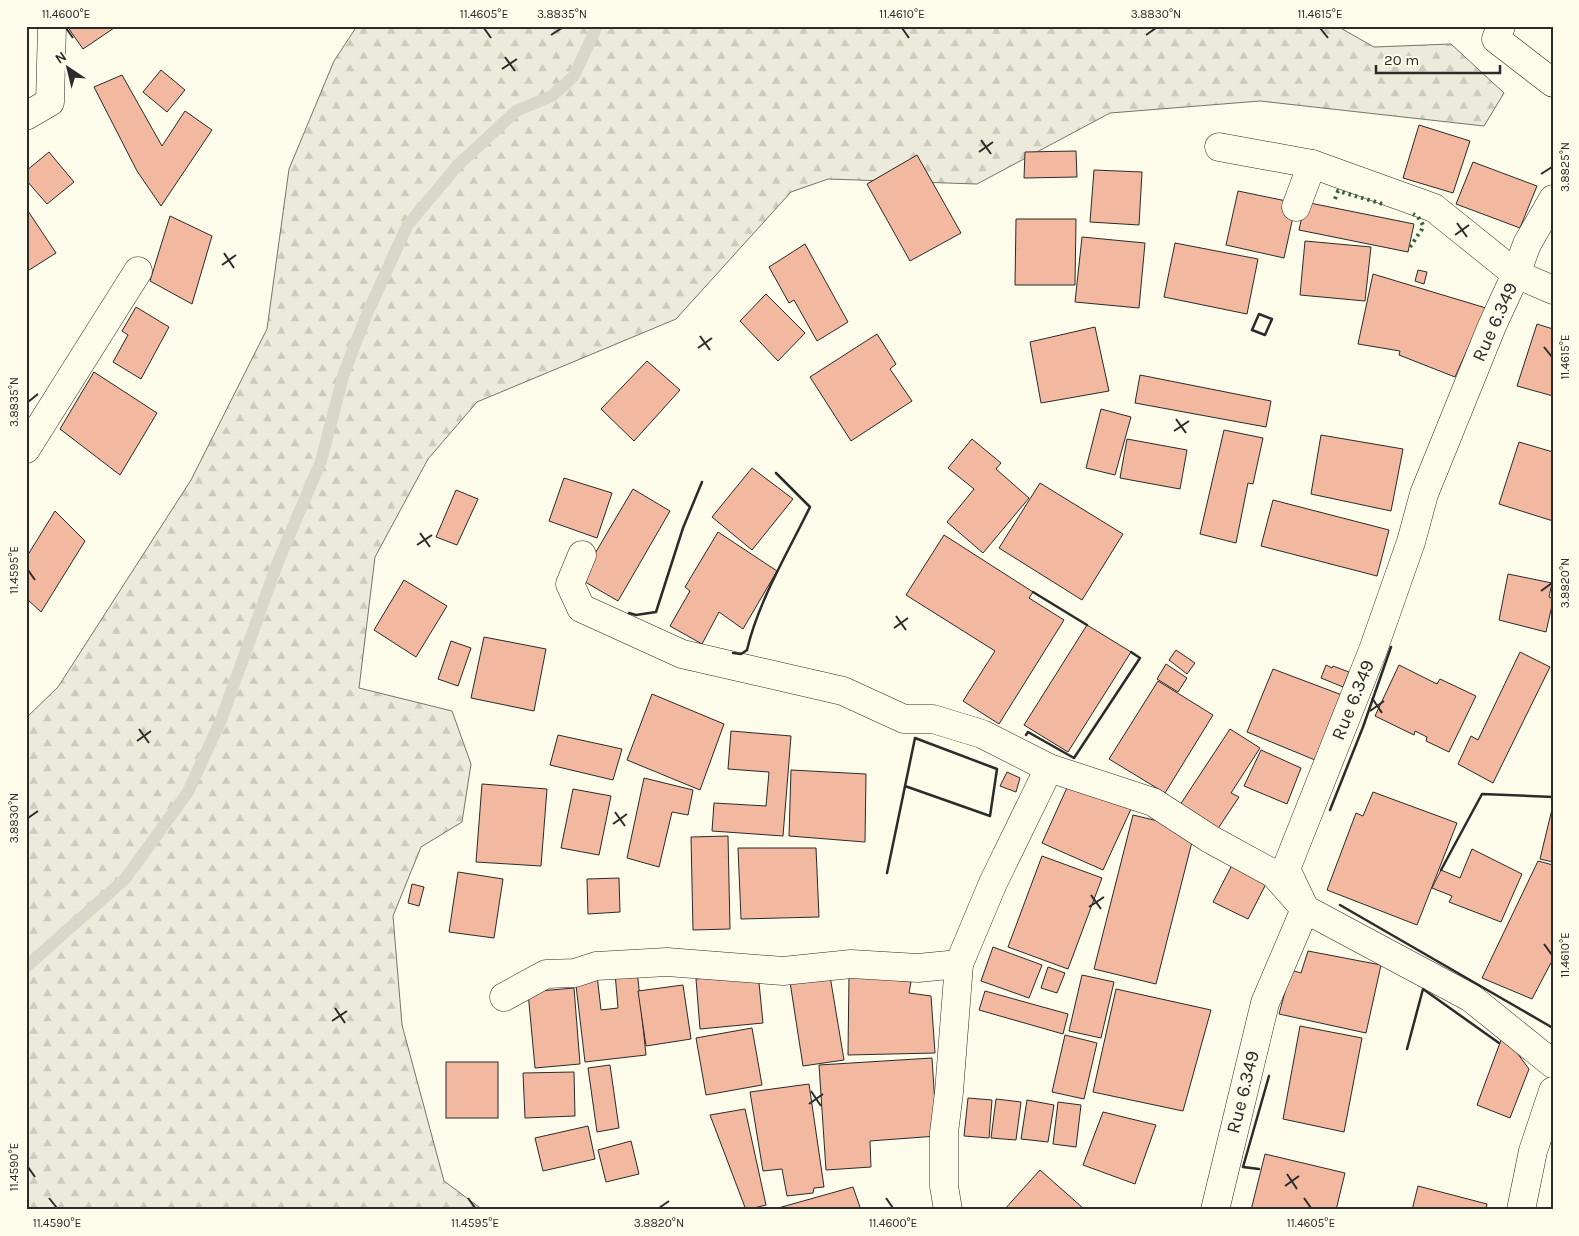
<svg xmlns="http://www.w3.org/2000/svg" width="1579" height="1236" viewBox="0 0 1579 1236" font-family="Karla,sans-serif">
<defs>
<pattern id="forest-firs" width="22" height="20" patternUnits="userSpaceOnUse" patternTransform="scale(1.25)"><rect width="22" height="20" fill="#ecebdb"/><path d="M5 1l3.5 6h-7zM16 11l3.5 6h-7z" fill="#cbcabc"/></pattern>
</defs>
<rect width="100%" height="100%" fill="#fdfbea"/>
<path fill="url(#forest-firs)" stroke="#74746e" d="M 357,26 L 1337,26 L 1374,47 L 1451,44 L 1504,93 L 1484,126 L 1260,101 L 1110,113 L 977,184 L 828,179 L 791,192 L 676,319 L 477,402 L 428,459 L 375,557 L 359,688 L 452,711 L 471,764 L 462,822 L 421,847 L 393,916 L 402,1025 L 444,1181 L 483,1210 L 26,1210 L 26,718 L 58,687 L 191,480 L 267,329 L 289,169 L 334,61 Z"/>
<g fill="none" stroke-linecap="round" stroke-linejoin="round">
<path stroke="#d8d7c9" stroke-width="12" d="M 26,967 L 125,879 L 188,792 L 221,720 L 278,562 L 321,461 L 344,373 L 367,314 L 407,226 L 457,166 L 516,111 L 552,96 L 574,76 L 597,26"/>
</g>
<g fill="#f2b8a0" stroke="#2b2b2b">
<path d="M 67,26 L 117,26 L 83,49 Z"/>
<path d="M 161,70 L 185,90 L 167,112 L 143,92 Z"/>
<path d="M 122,75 L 162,146 L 185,111 L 212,130 L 161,206 L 137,171 L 94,87 Z"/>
<path d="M 1419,125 L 1470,141 L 1453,193 L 1403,178 Z"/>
<path d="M 1076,151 L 1077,177 L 1024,178 L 1025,152 Z"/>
<path d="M 49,152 L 74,182 L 47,204 L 26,180 L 26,171 Z"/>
<path d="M 917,155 L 961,233 L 910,261 L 867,184 Z"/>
<path d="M 1473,162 L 1537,186 L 1520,228 L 1456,204 Z"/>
<path d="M 1094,170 L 1142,172 L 1139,225 L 1090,222 Z"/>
<path d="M 1238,191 L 1296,203 L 1284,258 L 1226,245 Z"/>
<path d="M 1305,202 L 1414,224 L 1408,252 L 1299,230 Z"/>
<path d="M 26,208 L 56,253 L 26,272 Z"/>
<path d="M 170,216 L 212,236 L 192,304 L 150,281 Z"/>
<path d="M 1016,219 L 1076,219 L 1075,285 L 1015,285 Z"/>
<path d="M 1082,237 L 1145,243 L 1139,308 L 1075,302 Z"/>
<path d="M 1305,241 L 1371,247 L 1365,301 L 1300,295 Z"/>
<path d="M 1175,243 L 1258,259 L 1247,314 L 1164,297 Z"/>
<path d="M 805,244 L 848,322 L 817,341 L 794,300 L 789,303 L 769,267 Z"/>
<path d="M 1418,270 L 1427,272 L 1424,284 L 1415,281 Z"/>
<path d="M 1373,274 L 1486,308 L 1455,377 L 1399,355 L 1400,351 L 1358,344 Z"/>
<path d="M 766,294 L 805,333 L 778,361 L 740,321 Z"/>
<path d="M 136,307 L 169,327 L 141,379 L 113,362 L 128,335 L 122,331 Z"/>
<path d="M 1537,324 L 1553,329 L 1553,396 L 1517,386 Z"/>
<path d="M 1095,327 L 1109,391 L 1041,403 L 1030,342 Z"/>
<path d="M 877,334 L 896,364 L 890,369 L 912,401 L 851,441 L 810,377 Z"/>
<path d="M 647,361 L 680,390 L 634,441 L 601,409 Z"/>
<path d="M 94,372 L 157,413 L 120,475 L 60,429 Z"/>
<path d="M 1140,375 L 1271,401 L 1266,427 L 1135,403 Z"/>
<path d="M 1101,409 L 1131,417 L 1115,475 L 1086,468 Z"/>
<path d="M 1224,430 L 1263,438 L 1253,484 L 1248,483 L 1236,543 L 1200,534 Z"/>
<path d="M 1321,435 L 1403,449 L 1391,511 L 1311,494 Z"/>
<path d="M 972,439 L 1001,463 L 996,469 L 1029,498 L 983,553 L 947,522 L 974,489 L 948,468 Z"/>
<path d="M 1127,439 L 1187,450 L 1180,489 L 1120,478 Z"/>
<path d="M 1519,442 L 1553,452 L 1553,521 L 1499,504 Z"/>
<path d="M 752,468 L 793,499 L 752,550 L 712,517 Z"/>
<path d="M 564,478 L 612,493 L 597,538 L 549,521 Z"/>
<path d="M 1040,483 L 1123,534 L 1082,600 L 999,548 Z"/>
<path d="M 633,489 L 670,511 L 618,601 L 580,579 Z"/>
<path d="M 456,490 L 478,499 L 457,545 L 436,537 Z"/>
<path d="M 1273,500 L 1389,530 L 1377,576 L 1261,546 Z"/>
<path d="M 55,511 L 85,541 L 41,612 L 26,598 L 26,558 Z"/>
<path d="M 718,532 L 777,571 L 743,629 L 719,612 L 702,644 L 670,626 L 690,591 L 685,587 Z"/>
<path d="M 944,535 L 1033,592 L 1029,598 L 1064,620 L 999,724 L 963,701 L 995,651 L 906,595 Z"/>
<path d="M 1508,574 L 1552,583 L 1549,597 L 1553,599 L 1553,601 L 1546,632 L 1499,620 Z"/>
<path d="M 404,580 L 447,606 L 416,657 L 374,630 Z"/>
<path d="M 1087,625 L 1131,652 L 1068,752 L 1024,725 Z"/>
<path d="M 484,637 L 546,649 L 534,711 L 471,698 Z"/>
<path d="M 451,641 L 471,648 L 458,686 L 438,679 Z"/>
<path d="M 1176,650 L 1195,663 L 1187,674 L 1169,660 Z"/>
<path d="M 1520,652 L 1550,667 L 1493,783 L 1458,764 L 1471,736 L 1478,740 Z"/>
<path d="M 1166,664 L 1187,678 L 1178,692 L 1157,679 Z"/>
<path d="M 1326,665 L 1332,668 L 1333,666 L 1349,672 L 1343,687 L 1321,678 Z"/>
<path d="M 1399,665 L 1437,684 L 1440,679 L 1476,696 L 1449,752 L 1426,741 L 1427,737 L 1415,731 L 1414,735 L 1375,716 Z"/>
<path d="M 1273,669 L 1342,695 L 1315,760 L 1247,732 Z"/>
<path d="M 1158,681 L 1213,715 L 1165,793 L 1109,759 Z"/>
<path d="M 652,694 L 724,724 L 700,790 L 627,760 Z"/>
<path d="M 1230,729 L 1260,748 L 1231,793 L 1239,797 L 1213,836 L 1176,811 Z"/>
<path d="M 731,731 L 791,736 L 783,836 L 712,831 L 714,803 L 766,806 L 769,772 L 728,769 Z"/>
<path d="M 558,735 L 622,749 L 613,780 L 550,765 Z"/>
<path d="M 1261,750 L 1301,768 L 1287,804 L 1244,786 Z"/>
<path d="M 791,770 L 866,774 L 865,842 L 789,836 Z"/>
<path d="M 1007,772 L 1020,778 L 1016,792 L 1000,786 Z"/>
<path d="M 644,778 L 693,790 L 688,815 L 672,812 L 659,867 L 627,858 Z"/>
<path d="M 1070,781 L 1131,809 L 1103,870 L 1042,843 Z"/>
<path d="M 482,784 L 547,789 L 541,866 L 476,862 Z"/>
<path d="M 573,789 L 611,796 L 599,855 L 561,848 Z"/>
<path d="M 1373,792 L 1457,823 L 1417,925 L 1327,890 L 1356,813 L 1363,816 Z"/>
<path d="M 1553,805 L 1553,862 L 1540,859 Z"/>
<path d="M 1133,815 L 1195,830 L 1156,984 L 1094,969 Z"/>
<path d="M 728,836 L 730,929 L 693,930 L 691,837 Z"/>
<path d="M 738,848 L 816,848 L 819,917 L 741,919 Z"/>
<path d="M 1472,849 L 1522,874 L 1501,922 L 1449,902 L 1452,896 L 1432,888 L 1441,870 L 1460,878 Z"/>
<path d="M 1042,856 L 1102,878 L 1068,969 L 1008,947 Z"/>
<path d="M 1538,861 L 1553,865 L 1553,959 L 1532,999 L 1482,978 Z"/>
<path d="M 1233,863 L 1268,880 L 1248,919 L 1213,902 Z"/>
<path d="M 458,872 L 503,879 L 494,938 L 449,932 Z"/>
<path d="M 619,878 L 620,912 L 588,914 L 587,879 Z"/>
<path d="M 412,884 L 424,887 L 419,906 L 408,903 Z"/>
<path d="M 993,947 L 1042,965 L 1029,998 L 981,981 Z"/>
<path d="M 1308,951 L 1381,965 L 1366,1033 L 1279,1014 L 1291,970 L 1301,973 Z"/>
<path d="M 1048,967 L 1065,973 L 1057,993 L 1041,988 Z"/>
<path d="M 637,970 L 646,1055 L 585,1062 L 575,977 L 597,975 L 601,1010 L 618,1008 L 615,973 Z"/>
<path d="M 758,973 L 763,1023 L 700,1029 L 696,979 Z"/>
<path d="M 849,974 L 911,982 L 909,993 L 931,996 L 935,1053 L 848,1055 Z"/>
<path d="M 1082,975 L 1114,982 L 1101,1038 L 1069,1031 Z"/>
<path d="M 830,976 L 844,1060 L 803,1066 L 790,982 Z"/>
<path d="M 683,985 L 691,1039 L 646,1046 L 638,991 Z"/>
<path d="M 574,988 L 580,1064 L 535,1068 L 528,992 Z"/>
<path d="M 1116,989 L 1211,1010 L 1183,1111 L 1093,1092 Z"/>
<path d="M 985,991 L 1068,1014 L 1063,1034 L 979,1010 Z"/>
<path d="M 1300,1026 L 1362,1038 L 1344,1132 L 1283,1119 Z"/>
<path d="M 752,1028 L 762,1085 L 706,1095 L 696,1038 Z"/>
<path d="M 1065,1035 L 1097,1043 L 1084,1099 L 1052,1092 Z"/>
<path d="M 1501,1040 L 1509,1042 L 1529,1069 L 1510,1118 L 1477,1105 Z"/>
<path d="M 932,1058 L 937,1136 L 870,1141 L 871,1167 L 826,1170 L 819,1065 Z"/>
<rect x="446" y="1062" width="52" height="56"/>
<path d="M 610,1065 L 619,1128 L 597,1132 L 588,1068 Z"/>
<path d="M 574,1072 L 575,1116 L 525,1118 L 523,1073 Z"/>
<path d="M 809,1084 L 824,1187 L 814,1188 L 813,1193 L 787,1196 L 782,1169 L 763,1171 L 750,1092 Z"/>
<path d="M 968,1098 L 992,1100 L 989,1138 L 964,1136 Z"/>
<path d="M 996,1099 L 1021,1102 L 1016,1140 L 991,1138 Z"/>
<path d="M 1027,1100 L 1054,1105 L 1048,1142 L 1021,1139 Z"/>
<path d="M 1058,1102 L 1081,1105 L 1076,1147 L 1053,1144 Z"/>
<path d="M 745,1109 L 766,1205 L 746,1210 L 710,1115 Z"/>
<path d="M 1103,1112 L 1156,1125 L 1135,1184 L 1083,1165 Z"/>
<path d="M 588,1126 L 595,1159 L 543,1171 L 535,1138 Z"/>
<path d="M 631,1141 L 639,1174 L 606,1182 L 598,1150 Z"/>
<path d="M 1265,1154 L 1345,1173 L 1336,1210 L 1251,1210 Z"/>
<path d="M 1040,1170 L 1083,1208 L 1082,1210 L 1004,1210 Z"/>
<path d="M 1418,1186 L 1487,1204 L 1486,1210 L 1412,1210 Z"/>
<path d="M 853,1187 L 861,1210 L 771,1210 Z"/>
</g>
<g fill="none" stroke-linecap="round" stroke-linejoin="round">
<defs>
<g id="street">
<path d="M 1501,26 L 1496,39 L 1553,83"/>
<path d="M 26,116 L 50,102 L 52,26"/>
<path d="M 1219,147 L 1312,164 L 1434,208 L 1516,274 L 1553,290"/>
<path d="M 1296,207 L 1312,164"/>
<path d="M 26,449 L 138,271"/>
<path d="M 582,555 L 570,584 L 581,608 L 682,654 L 843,691 L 904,719 L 933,719 L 982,734 L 1049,768 L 1153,802 L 1210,839 L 1274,874 L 1305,909 L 1471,998 L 1553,1064"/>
<path d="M 504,997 L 546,974 L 575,973 L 596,966 L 667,962 L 783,971 L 851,964 L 918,968 L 959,964"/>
<path d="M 948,1210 L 944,1186 L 944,1133 L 949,1092 L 959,964 L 993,883 L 1049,768"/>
<path d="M 1215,1210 L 1265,1003 L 1305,909 L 1286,869 L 1373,650 L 1411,542 L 1424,494 L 1492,326 L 1516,274 L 1527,244 L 1553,199"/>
<path d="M 1521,1210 L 1533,1151 L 1553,1091"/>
</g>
</defs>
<use href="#street" stroke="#2b2b2b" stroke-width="29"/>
<use href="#street" stroke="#fdfbea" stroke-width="28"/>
<g stroke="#34623c" stroke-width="4" stroke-dasharray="2.5 4" stroke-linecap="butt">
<path d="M 1335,199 L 1338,191 L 1383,204"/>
<path d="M 1410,247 L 1422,229 L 1423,225 L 1418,217 L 1413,214"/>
</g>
<g stroke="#2b2b2b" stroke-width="2.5">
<path d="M 1259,314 L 1272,319 L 1265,335 L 1252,330 Z"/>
<path d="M 1033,592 L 1087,625"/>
<path d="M 629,613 L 636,615 L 656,612 L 683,528 L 702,482"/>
<path d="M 733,653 L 741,654 L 747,650 C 758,602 788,552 810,507 L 776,473"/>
<path d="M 1026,735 L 1028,732 L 1074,758 L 1140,658 L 1131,652"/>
<path d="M 1330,810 L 1363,727 L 1391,647"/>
<path d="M 1441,870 L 1482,794 L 1553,797"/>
<path d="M 887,873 L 915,738 L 997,769 L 990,816 L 905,786"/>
<path d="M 1340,905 L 1553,1028"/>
<path d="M 1407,1049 L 1423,989 L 1499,1043"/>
<path d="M 1259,1169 L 1243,1167 L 1269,1076"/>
</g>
</g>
<path fill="none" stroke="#2b2b2b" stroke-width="2" d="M 66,28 L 73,38M 484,28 L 491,38M 902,28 L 909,38M 1320,28 L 1328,38M 551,35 L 562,28M 1146,35 L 1156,28M 505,57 L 515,71M 502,69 L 517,59M 981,140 L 991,154M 979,152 L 993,142M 1541,174 L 1552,167M 1457,223 L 1467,237M 1455,235 L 1469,225M 224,253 L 234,268M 222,265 L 236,255M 700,336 L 710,350M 1544,347 L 1552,357M 698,348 L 712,338M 28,402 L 38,394M 1176,419 L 1186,433M 1174,431 L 1189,421M 420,533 L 430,547M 417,545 L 432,535M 28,570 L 35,580M 1541,591 L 1552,583M 896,616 L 906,630M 894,628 L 908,618M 1372,698 L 1382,713M 1370,711 L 1384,701M 139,729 L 149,743M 137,741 L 151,731M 615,812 L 625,826M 28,818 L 38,811M 613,824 L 627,814M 1091,895 L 1101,909M 1089,907 L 1104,897M 1544,944 L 1552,955M 335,1008 L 345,1023M 332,1021 L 347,1011M 811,1091 L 821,1106M 809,1104 L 823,1094M 28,1167 L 35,1177M 1287,1174 L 1297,1189M 1285,1186 L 1299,1176M 49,1198 L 57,1208M 468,1198 L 475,1208M 886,1198 L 893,1208M 1304,1198 L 1311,1208M 659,1208 L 669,1201"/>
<g text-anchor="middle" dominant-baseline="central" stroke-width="4" stroke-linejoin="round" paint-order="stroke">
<g font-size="19" fill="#2b2b2b" stroke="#fdfbea">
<text transform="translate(1495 322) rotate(-66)">Rue 6.349</text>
<text transform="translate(1353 700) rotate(-68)">Rue 6.349</text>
<text transform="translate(1243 1092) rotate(-76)">Rue 6.349</text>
</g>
</g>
<rect width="1579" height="1236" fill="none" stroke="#fdfbea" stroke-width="55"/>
<g transform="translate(68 68) rotate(325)" stroke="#fdfbea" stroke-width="4" paint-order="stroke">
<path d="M0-4L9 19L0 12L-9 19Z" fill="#2b2b2b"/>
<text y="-8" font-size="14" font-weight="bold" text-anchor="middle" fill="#2b2b2b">N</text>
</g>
<path d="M1376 65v8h124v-8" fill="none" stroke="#2b2b2b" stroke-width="2.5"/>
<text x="1384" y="65" font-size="15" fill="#2b2b2b" stroke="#fdfbea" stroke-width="4" paint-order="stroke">20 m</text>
<rect x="28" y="28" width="1524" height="1180" fill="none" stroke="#2b2b2b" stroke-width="2"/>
<g font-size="12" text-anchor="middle" fill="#2b2b2b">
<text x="66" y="18">11.4600°E</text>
<text x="484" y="18">11.4605°E</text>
<text x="562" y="18">3.8835°N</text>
<text x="902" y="18">11.4610°E</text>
<text x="1156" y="18">3.8830°N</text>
<text x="1320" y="18">11.4615°E</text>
<text transform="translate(1565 167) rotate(-90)" y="4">3.8825°N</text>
<text transform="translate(1565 357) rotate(-90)" y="4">11.4615°E</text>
<text transform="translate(14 402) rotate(-90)" y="4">3.8835°N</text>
<text transform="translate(14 570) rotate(-90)" y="4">11.4595°E</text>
<text transform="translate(1565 583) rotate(-90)" y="4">3.8820°N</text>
<text transform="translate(14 818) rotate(-90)" y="4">3.8830°N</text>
<text transform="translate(1565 955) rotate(-90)" y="4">11.4610°E</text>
<text transform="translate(14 1167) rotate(-90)" y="4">11.4590°E</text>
<text x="57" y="1227">11.4590°E</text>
<text x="475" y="1227">11.4595°E</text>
<text x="659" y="1227">3.8820°N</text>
<text x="893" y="1227">11.4600°E</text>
<text x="1311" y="1227">11.4605°E</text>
</g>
</svg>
